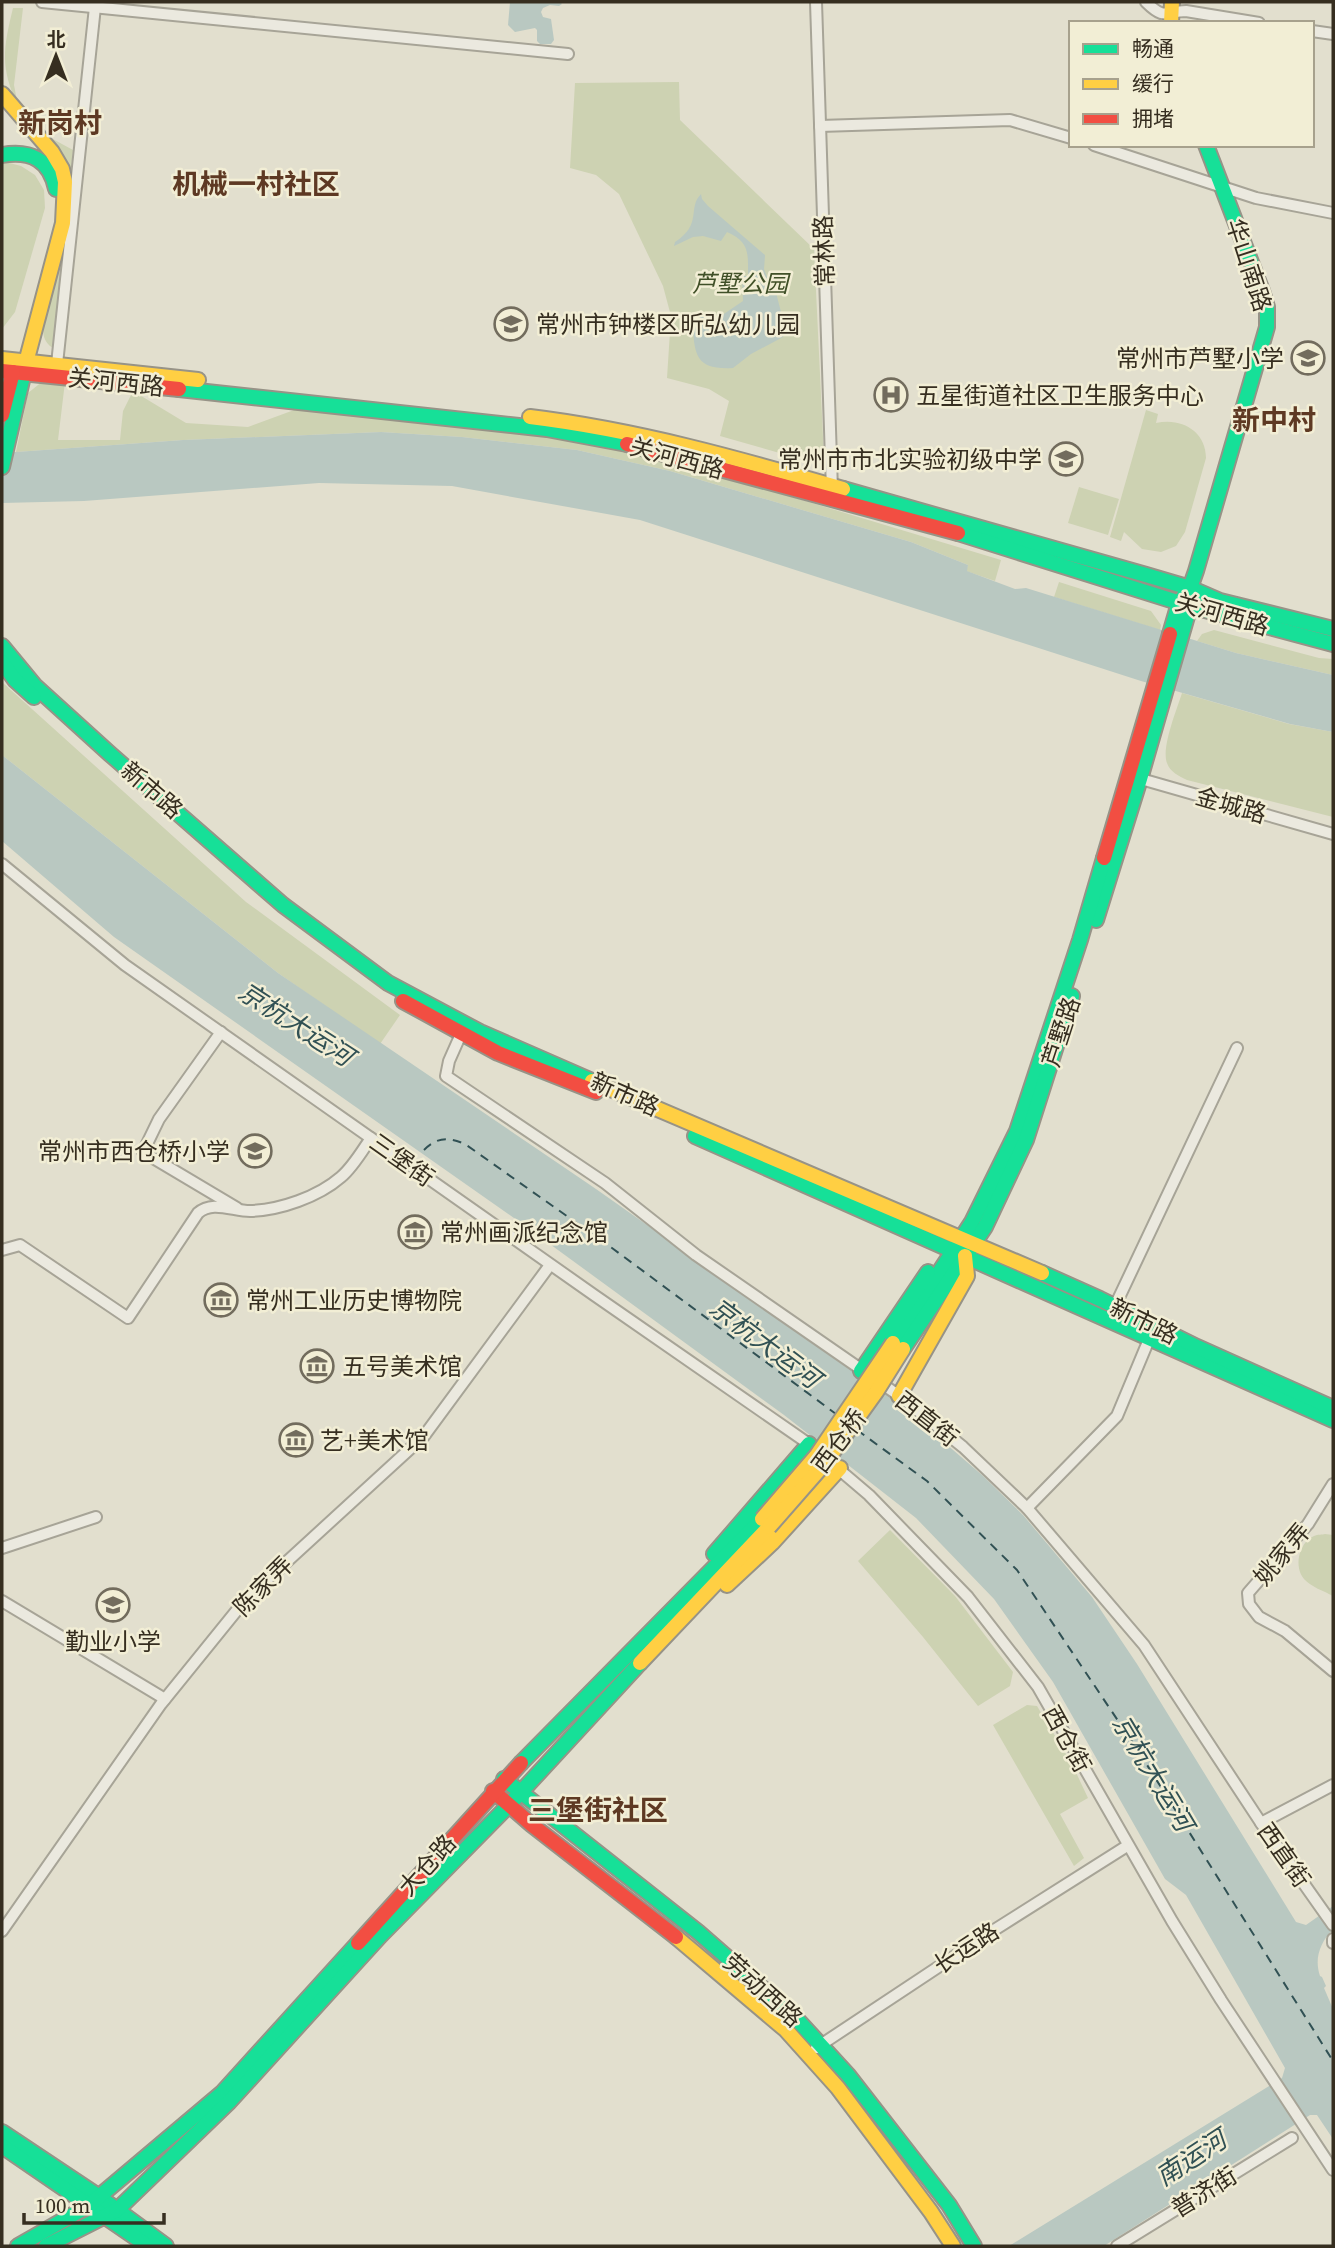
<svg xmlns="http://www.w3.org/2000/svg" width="1335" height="2248" viewBox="0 0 1335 2248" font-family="'Source Serif 4','Noto Sans SC',serif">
<rect width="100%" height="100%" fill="#e2dfce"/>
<g fill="#cdd2b2">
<path d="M 13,8 L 23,8 L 14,85 L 18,106 C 0,67 3,49 13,8 Z"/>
<path d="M 679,82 L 680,120 L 814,249 L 824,458 L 818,464 L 720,436 L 729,401 L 709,389 L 667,378 L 671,316 L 663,286 L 619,194 L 596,175 L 570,168 L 575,83 Z"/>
<path d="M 38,131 L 73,150 L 53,348 C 43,342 43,334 43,323 L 65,216 Z"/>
<path d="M 2,161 L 21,166 L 35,175 L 44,190 L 45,208 L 15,312 L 2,329 Z"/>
<path d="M 43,381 L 65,382 L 58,440 L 120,440 L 123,411 L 133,391 L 186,423 L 248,427 L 305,406 L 514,432 L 616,449 L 759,487 L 1001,560 L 995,581 L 966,571 L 968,565 L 911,542 L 670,471 L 577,450 L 462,437 L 381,432 L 183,440 L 16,452 L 28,393 Z"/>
<path d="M 1146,410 L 1158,414 L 1156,423 C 1181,417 1206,431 1206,458 L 1185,532 L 1176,546 L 1161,552 L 1142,549 L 1124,532 L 1121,541 L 1110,537 Z"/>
<path d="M 1079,487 L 1119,499 L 1108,535 L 1068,523 Z"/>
<path d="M 1059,582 L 1151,611 L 1161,625 L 1160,630 L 1054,597 Z"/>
<path d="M 1214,630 L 1319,658 L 1333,659 L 1333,675 L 1236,653 L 1197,641 L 1202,634 Z"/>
<path d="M 2,682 L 246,902 L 400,1015 L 380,1044 L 278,973 L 2,755 Z"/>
<path d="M 1182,693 L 1289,724 L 1333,732 L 1333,817 L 1187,780 C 1179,776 1170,772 1167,763 C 1161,748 1177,709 1182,693 Z"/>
<path d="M 890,1530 L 955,1596 L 1013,1672 L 1010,1686 L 978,1706 L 923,1637 L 858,1561 Z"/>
<path d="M 1325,1534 L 1333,1535 L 1333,1596 C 1324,1591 1311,1587 1304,1579 C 1294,1567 1298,1543 1314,1536 C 1318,1534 1322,1535 1325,1534 Z"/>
<path d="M 1027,1705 L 1037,1706 L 1072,1764 L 1088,1798 L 1060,1814 L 1084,1858 L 1074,1866 L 993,1725 Z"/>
</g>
<g fill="#b9c8c1">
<path d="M 510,2 L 560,2 L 562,4 L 559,6 L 550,5 L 543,8 L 541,12 L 543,17 L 551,19 L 554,40 L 551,44 L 540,44 L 537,41 L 537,30 L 535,28 L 515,32 L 508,25 Z"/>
<path d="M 701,194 L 702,199 L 708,206 L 765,255 L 764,269 L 767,277 L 773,281 L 781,312 L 787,322 L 787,330 L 783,337 L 751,354 L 733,368 C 698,370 694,357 693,326 L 701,316 L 715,320 L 743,301 L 742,276 L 748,276 C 748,254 750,242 727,232 L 721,241 L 703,236 L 693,237 L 674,246 L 675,242 C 703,224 687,208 701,194 Z"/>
<path d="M 381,432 L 462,437 L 577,450 L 670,471 L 911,542 L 968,565 L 967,571 L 1015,589 L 1026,588 L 1236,653 L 1333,675 L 1333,732 L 1290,724 L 1141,681 L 640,520 L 452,486 L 319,483 L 84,501 L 2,503 L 2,453 L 183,440 Z"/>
<path d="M 2,755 L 278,973 L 596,1189 L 894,1399 L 982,1475 L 1023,1515 L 1092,1597 L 1137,1664 L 1296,1922 L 1306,1925 L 1333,1906 L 1333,1929 C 1320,1943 1314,1958 1320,1976 L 1322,1977 L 1326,1986 L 1324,1988 L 1333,2009 L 1333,2139 L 1317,2115 L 1310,2115 L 1104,2246 L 1009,2246 L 1282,2078 L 1285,2068 L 1186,1895 L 1165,1879 L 1053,1682 L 994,1599 L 916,1518 L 784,1415 L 521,1223 L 114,937 L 2,841 Z"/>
</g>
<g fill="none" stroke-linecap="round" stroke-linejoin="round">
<g stroke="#315154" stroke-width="2" stroke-dasharray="9 7" stroke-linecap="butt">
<path d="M 424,1150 C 437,1137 448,1137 465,1144 L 612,1248 L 836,1414"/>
<path d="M 857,1430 L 927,1481 L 1017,1570 L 1137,1749 L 1333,2061"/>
</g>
<defs>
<g id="street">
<path d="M 42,2 L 568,54"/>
<path d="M 816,2 L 832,490"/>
<path d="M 1146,2 C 1165,21 1166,11 1186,11 L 1259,23"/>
<path d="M 1312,31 L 1333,34"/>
<path d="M 820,126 L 1010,120 L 1071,138"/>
<path d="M 1094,145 L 1256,198 L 1333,213"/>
<path d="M 57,364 L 95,7"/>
<path d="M 1134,777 L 1333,834"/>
<path d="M 2,864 L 125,965 L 594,1295 L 809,1444 L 869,1495 L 968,1597 L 1038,1687 L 1172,1921 L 1221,2000 L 1333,2170"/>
<path d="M 221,1032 L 159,1119 L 143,1152 L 237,1208"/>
<path d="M 461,1034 L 449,1061 L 446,1076 L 605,1183 L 696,1255 L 901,1397 L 963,1447 L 1027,1508 L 1144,1645 L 1261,1823 L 1333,1925"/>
<path d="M 2,1250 L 20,1245 L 128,1318 L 198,1213 C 212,1200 233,1211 250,1211 C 280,1210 318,1197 341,1177 C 353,1167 362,1151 371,1138"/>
<path d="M 1115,1306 L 1237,1048"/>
<path d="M 1333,1484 L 1308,1524 L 1248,1593 L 1249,1604 L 1259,1617 L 1285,1631 L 1333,1671"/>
<path d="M 1027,1508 L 1117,1416 L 1150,1337"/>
<path d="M 2,1548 L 96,1517"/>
<path d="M 2,1601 L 165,1699"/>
<path d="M 1261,1823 L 1333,1785"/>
<path d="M 2,1931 L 161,1704 L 246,1599 L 424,1436 L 550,1265"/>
<path d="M 1333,1939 L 1333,1943"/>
<path d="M 816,2048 L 991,1932 L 1127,1846"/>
<path d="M 1117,2246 L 1292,2138"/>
</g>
<g id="fast">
<path d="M 2,155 C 31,150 50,160 56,189"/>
<path d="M 179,389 L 547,429 L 627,444"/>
<path d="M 2,467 L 24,372"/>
<path d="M 843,489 L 1146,575 L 1190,588 L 1220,601 L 1333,629"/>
<path d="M 958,533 L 1190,606 L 1333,644"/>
<path d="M 1170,634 L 1179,603 L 1190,588 L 1196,571 L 1267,327 L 1267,307 L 1262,291 L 1206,145"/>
<path d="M 2,646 L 35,686 L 110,754 L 283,905 L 388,983 L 480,1032 L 592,1081"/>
<path d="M 2,662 L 15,680 L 34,697"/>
<path d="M 1096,920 L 1140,779 L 1190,606 L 1190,597"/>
<path d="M 695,1136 L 1333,1420"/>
<path d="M 1042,1273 L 1100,1299 L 1197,1347 L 1333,1408"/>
<path d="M 893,1343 L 972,1222 L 1017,1131 L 1080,940 L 1104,858"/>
<path d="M 903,1349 L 985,1227 L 1026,1140 L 1072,996"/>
<path d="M 861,1371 L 928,1272"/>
<path d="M 714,1554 L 809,1444"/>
<path d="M 521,1763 L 762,1519"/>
<path d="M 504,1779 L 698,1932 L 793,2015 L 848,2075 L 949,2205 L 974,2246"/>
<path d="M 2,2132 L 98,2196 L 166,2246"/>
<path d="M 2,2146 L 148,2246"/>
<path d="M 18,2246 L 88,2206 L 222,2093 L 358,1943"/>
<path d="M 46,2246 L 117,2210 L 229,2102 L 380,1936 L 509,1805 L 640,1663"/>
</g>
<g id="slow">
<path d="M 1171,23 L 1172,2"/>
<path d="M 2,94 L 52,152 L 62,169 L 65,182 L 63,223 L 24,370"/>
<path d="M 2,359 L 198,380"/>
<path d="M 530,417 C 637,430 740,459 843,489"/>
<path d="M 592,1081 L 1042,1273"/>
<path d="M 899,1396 L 967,1276 L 965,1256"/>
<path d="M 727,1585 L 772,1543 L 840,1468"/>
<path d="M 640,1663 L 769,1527"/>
<path d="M 676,1937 L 786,2030 L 838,2088 L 931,2212 L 953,2246"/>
</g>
<g id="jam">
<path d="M 2,371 L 179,389"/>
<path d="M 2,415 L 13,372"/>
<path d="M 627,444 L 958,533"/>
<path d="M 1104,858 L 1170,634"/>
<path d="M 403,1001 L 498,1053 L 596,1092"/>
<path d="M 493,1791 L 532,1825 L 676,1937"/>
<path d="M 358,1943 L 521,1763"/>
</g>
</defs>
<use href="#street" stroke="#a7a497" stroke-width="14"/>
<use href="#fast" stroke="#979387" stroke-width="18"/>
<use href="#slow" stroke="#979387" stroke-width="18"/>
<use href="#jam" stroke="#979387" stroke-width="18"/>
<use href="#street" stroke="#ebe9df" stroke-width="10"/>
<use href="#fast" stroke="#16e098" stroke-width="14"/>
<use href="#slow" stroke="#ffcf43" stroke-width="14"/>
<use href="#jam" stroke="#f24e42" stroke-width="14"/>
<defs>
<g id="slow-bridge">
<path d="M 762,1519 L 817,1455 L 893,1343"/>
<path d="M 769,1527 L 825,1463 L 876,1392 L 903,1349"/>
</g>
</defs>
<use href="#slow-bridge" stroke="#979387" stroke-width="18" stroke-linecap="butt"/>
<use href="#slow-bridge" stroke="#ffcf43" stroke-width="14"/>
</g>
<defs>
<symbol id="school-ring" viewBox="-11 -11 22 22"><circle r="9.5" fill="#f2eed5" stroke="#726c5d" stroke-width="1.5"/><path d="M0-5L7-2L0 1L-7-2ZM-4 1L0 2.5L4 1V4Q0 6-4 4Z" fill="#726c5d"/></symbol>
<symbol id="hospital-ring" viewBox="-11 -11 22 22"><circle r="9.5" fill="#f2eed5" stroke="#726c5d" stroke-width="1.5"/><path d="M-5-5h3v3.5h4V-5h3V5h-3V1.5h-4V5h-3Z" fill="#726c5d"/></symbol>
<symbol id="museum-ring" viewBox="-11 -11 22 22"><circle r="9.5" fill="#f2eed5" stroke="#726c5d" stroke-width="1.5"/><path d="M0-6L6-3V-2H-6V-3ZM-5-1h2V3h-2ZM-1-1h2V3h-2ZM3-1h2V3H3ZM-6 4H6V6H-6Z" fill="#726c5d"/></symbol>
</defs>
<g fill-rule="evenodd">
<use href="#school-ring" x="492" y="305" width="38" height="38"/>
<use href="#school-ring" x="1289" y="339" width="38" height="38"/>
<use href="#hospital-ring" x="872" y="376" width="38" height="38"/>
<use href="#school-ring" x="1047" y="440" width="38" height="38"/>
<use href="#school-ring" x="236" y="1132" width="38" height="38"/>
<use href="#museum-ring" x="396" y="1213" width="38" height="38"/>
<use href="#museum-ring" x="202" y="1281" width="38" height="38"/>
<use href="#museum-ring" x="298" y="1347" width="38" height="38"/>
<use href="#museum-ring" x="277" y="1421" width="38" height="38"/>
<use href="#school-ring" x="94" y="1586" width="38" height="38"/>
</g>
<g text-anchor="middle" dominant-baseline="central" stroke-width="5" stroke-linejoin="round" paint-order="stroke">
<g font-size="24" fill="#362e20" stroke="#f2eed5">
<text transform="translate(824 251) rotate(-92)">常林路</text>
<text transform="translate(1249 265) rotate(72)">华山南路</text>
<text transform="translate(116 382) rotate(6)">关河西路</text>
<text transform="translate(677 458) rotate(15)">关河西路</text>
<text transform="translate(1222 614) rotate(16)">关河西路</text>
<text transform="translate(152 790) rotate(41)">新市路</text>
<text transform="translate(1231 805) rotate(16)">金城路</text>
<text transform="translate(1061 1032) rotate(-72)">芦墅路</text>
<text transform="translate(625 1094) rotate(24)">新市路</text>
<text transform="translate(402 1160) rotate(35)">三堡街</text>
<text transform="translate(1144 1321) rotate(26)">新市路</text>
<text transform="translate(927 1419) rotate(38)">西直街</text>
<text transform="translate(839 1441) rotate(-53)">西仓桥</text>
<text transform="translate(1282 1554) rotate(-50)">姚家弄</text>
<text transform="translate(263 1586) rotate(-45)">陈家弄</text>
<text transform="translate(1067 1739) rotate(61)">西仓街</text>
<text transform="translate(1284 1855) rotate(55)">西直街</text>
<text transform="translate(427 1865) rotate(-48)">大仓路</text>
<text transform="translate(966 1948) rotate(-33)">长运路</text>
<text transform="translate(763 1990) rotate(42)">劳动西路</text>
<text transform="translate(1204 2192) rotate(-32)">普济街</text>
</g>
<g font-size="24" font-style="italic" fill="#405028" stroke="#f2eed5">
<text x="740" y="283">芦墅公园</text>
</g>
<g font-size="24" fill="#362e20" stroke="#f2eed5" text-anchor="start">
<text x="536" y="324">常州市钟楼区昕弘幼儿园</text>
<text x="1284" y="358" text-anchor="end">常州市芦墅小学</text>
<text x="916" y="395">五星街道社区卫生服务中心</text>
<text x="1042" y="459" text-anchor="end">常州市市北实验初级中学</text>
<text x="230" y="1151" text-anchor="end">常州市西仓桥小学</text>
<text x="440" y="1232">常州画派纪念馆</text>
<text x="246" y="1300">常州工业历史博物院</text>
<text x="342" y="1366">五号美术馆</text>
<text x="320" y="1440">艺+美术馆</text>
<text x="113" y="1641" text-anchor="middle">勤业小学</text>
</g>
<g font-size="26" font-style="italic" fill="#315154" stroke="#f2eed5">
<text transform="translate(296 1024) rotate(33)">京杭大运河</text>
<text transform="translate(765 1343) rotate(37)">京杭大运河</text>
<text transform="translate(1153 1773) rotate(59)">京杭大运河</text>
<text transform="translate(1191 2158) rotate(-33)">南运河</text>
</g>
<g font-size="28" font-weight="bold" fill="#5e3923" stroke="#f2eed5">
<text x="60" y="123">新岗村</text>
<text x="256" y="184">机械一村社区</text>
<text x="1274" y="420">新中村</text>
<text x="598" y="1810">三堡街社区</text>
</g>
</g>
<rect width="1335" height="2248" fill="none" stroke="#362e20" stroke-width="7"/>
<rect x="1069" y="21" width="245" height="126" fill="#f2eed5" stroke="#a7a18d" stroke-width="2"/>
<rect x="1083" y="44" width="35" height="10" fill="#16e098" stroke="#a7a18d" stroke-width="2"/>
<text x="1132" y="56" font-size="21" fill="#362e20">畅通</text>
<rect x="1083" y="79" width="35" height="10" fill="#ffcf43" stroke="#a7a18d" stroke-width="2"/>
<text x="1132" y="91" font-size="21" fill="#362e20">缓行</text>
<rect x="1083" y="114" width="35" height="10" fill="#f24e42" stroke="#a7a18d" stroke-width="2"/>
<text x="1132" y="126" font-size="21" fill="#362e20">拥堵</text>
<g transform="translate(56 56)" stroke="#f2eed5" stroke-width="5" paint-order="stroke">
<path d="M0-5L12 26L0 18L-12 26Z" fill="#362e20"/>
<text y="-10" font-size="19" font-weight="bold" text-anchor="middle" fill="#362e20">北</text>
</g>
<path d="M24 2213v10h140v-10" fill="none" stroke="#362e20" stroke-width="3.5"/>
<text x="35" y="2213" font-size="21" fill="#362e20" stroke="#f2eed5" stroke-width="5" paint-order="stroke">100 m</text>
</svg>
